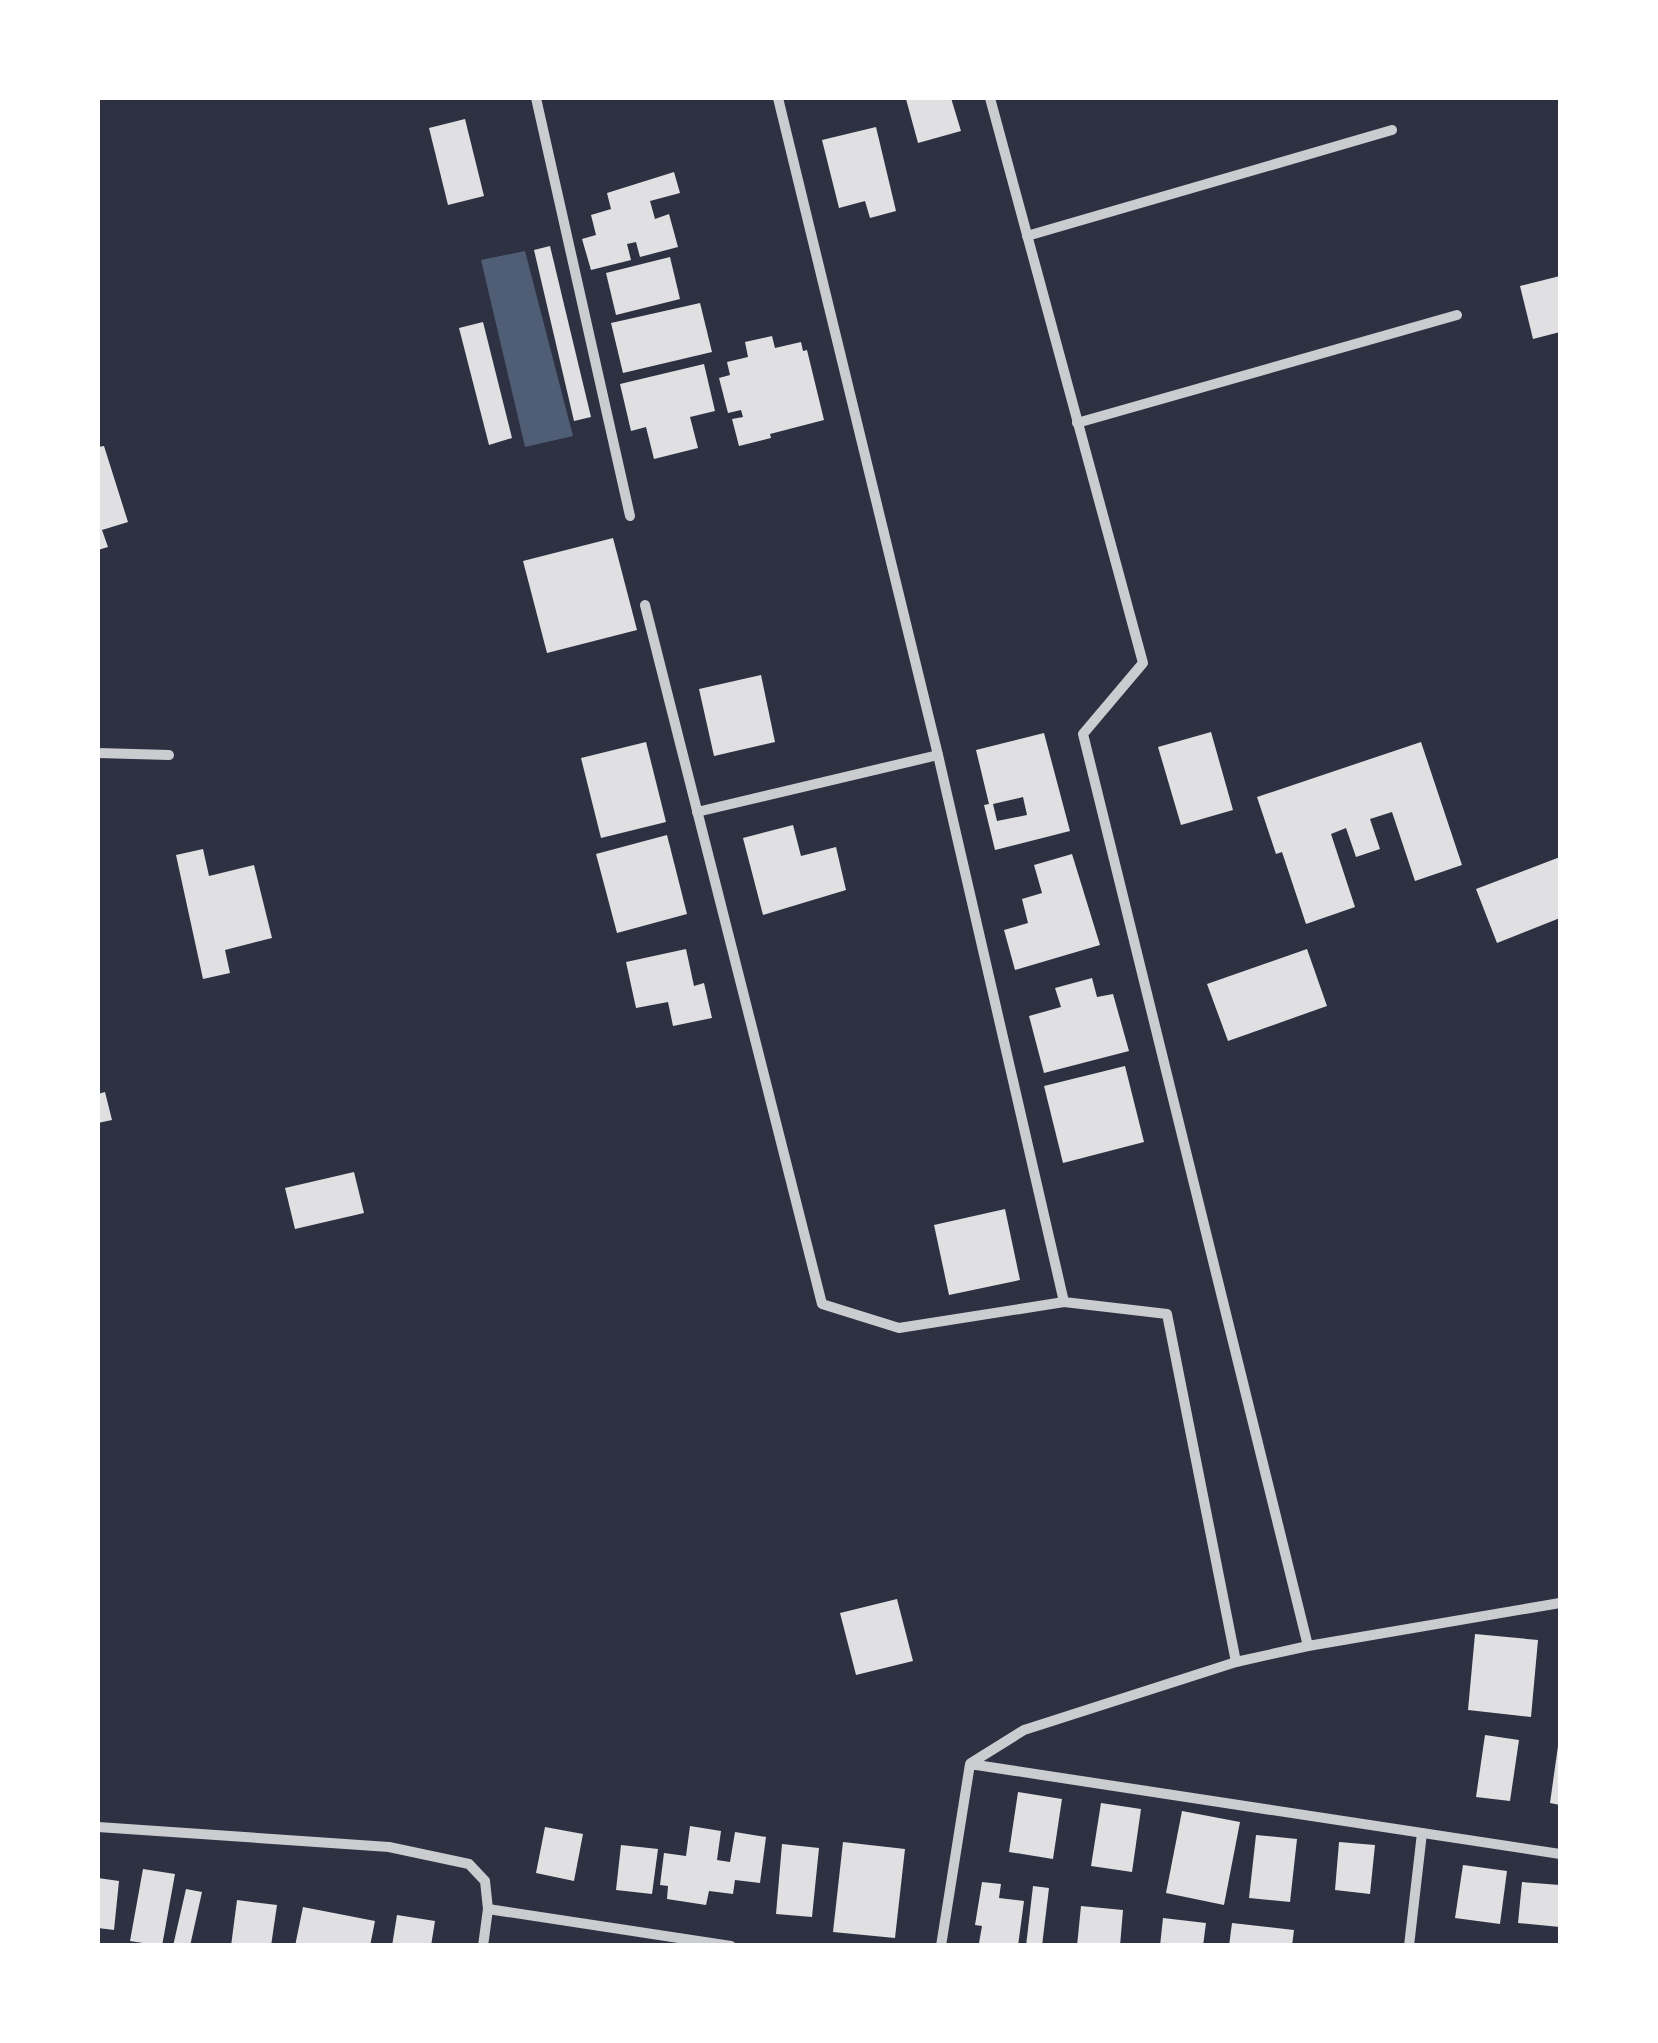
<svg xmlns="http://www.w3.org/2000/svg" width="1658" height="2043" viewBox="0 0 1658 2043" font-family="'Alegreya Sans',sans-serif">
<rect width="100%" height="100%" fill="#2d3142"/>
<path fill="#4f5d75" d="M 525,251 L 573,436 L 525,447 L 481,260 Z"/>
<g fill="#e0e0e3" fill-rule="evenodd">
<path d="M 912,98 L 951,98 L 961,131 L 918,143 L 906,99 Z"/>
<path d="M 465,119 L 484,196 L 448,205 L 429,128 Z"/>
<path d="M 876,127 L 896,211 L 870,218 L 865,201 L 839,208 L 822,140 Z"/>
<path d="M 674,172 L 680,193 L 650,201 L 655,219 L 669,214 L 678,247 L 640,257 L 636,242 L 627,244 L 631,260 L 591,270 L 582,239 L 596,235 L 591,215 L 611,209 L 607,193 Z"/>
<path d="M 550,246 L 591,417 L 574,421 L 534,250 Z"/>
<path d="M 670,257 L 680,299 L 616,315 L 606,273 Z"/>
<path d="M 1560,276 L 1560,332 L 1533,339 L 1520,286 Z"/>
<path d="M 700,303 L 712,352 L 623,373 L 611,323 Z"/>
<path d="M 483,322 L 512,438 L 489,445 L 459,328 Z"/>
<path d="M 772,336 L 775,348 L 801,342 L 803,351 L 807,350 L 824,420 L 770,434 L 771,438 L 739,446 L 732,419 L 743,417 L 741,410 L 728,413 L 719,378 L 730,375 L 727,362 L 748,357 L 745,342 Z"/>
<path d="M 704,364 L 715,411 L 690,417 L 698,448 L 654,459 L 646,427 L 631,431 L 620,384 Z"/>
<path d="M 104,446 L 128,522 L 102,530 L 108,547 L 98,550 L 98,447 Z"/>
<path d="M 613,538 L 637,630 L 547,653 L 523,561 Z"/>
<path d="M 761,675 L 775,742 L 714,756 L 699,689 Z"/>
<path d="M 1211,732 L 1233,810 L 1181,825 L 1158,747 Z"/>
<path d="M 1044,733 L 1070,831 L 995,850 L 984,805 L 989,804 L 976,750 ZM 1023,797 L 1027,815 L 997,821 L 993,804 Z"/>
<path d="M 646,742 L 666,822 L 601,838 L 581,758 Z"/>
<path d="M 1421,742 L 1462,865 L 1415,881 L 1392,812 L 1370,819 L 1380,849 L 1356,857 L 1346,828 L 1331,834 L 1355,907 L 1306,924 L 1282,852 L 1276,854 L 1257,797 Z"/>
<path d="M 793,825 L 801,856 L 836,847 L 846,890 L 763,915 L 743,838 Z"/>
<path d="M 667,835 L 687,914 L 617,933 L 596,854 Z"/>
<path d="M 203,849 L 209,876 L 254,865 L 272,938 L 225,950 L 230,973 L 203,979 L 176,855 Z"/>
<path d="M 1072,854 L 1100,945 L 1015,970 L 1004,930 L 1028,923 L 1022,899 L 1042,893 L 1034,865 Z"/>
<path d="M 1560,857 L 1560,918 L 1497,943 L 1476,889 Z"/>
<path d="M 686,949 L 694,986 L 704,983 L 712,1018 L 673,1026 L 668,1002 L 636,1008 L 626,962 Z"/>
<path d="M 1307,949 L 1327,1006 L 1228,1041 L 1207,984 Z"/>
<path d="M 1092,978 L 1097,997 L 1113,994 L 1129,1051 L 1044,1073 L 1029,1016 L 1061,1007 L 1055,988 Z"/>
<path d="M 1125,1066 L 1144,1142 L 1063,1163 L 1044,1086 Z"/>
<path d="M 105,1092 L 112,1120 L 98,1123 L 98,1094 Z"/>
<path d="M 354,1172 L 364,1213 L 295,1229 L 285,1188 Z"/>
<path d="M 1005,1209 L 1020,1280 L 949,1295 L 934,1225 Z"/>
<path d="M 897,1599 L 913,1661 L 856,1675 L 840,1613 Z"/>
<path d="M 1475,1634 L 1538,1640 L 1531,1717 L 1468,1710 Z"/>
<path d="M 1485,1735 L 1519,1740 L 1510,1801 L 1476,1797 Z"/>
<path d="M 1558,1746 L 1560,1746 L 1560,1805 L 1550,1803 Z"/>
<path d="M 1018,1792 L 1062,1799 L 1053,1859 L 1009,1852 Z"/>
<path d="M 1101,1803 L 1141,1809 L 1132,1872 L 1091,1866 Z"/>
<path d="M 1182,1811 L 1240,1822 L 1224,1905 L 1166,1893 Z"/>
<path d="M 690,1826 L 721,1831 L 717,1860 L 730,1862 L 735,1832 L 766,1837 L 760,1883 L 735,1880 L 733,1894 L 709,1891 L 706,1905 L 667,1899 L 668,1886 L 660,1885 L 664,1853 L 686,1856 Z"/>
<path d="M 545,1827 L 583,1834 L 574,1881 L 536,1873 Z"/>
<path d="M 1256,1835 L 1297,1839 L 1290,1902 L 1249,1898 Z"/>
<path d="M 843,1842 L 905,1849 L 895,1938 L 833,1932 Z"/>
<path d="M 1339,1842 L 1375,1845 L 1370,1894 L 1335,1890 Z"/>
<path d="M 782,1844 L 819,1848 L 812,1917 L 776,1914 Z"/>
<path d="M 621,1845 L 658,1849 L 652,1894 L 616,1890 Z"/>
<path d="M 1463,1865 L 1507,1871 L 1500,1924 L 1455,1918 Z"/>
<path d="M 143,1869 L 175,1874 L 162,1946 L 130,1941 Z"/>
<path d="M 98,1878 L 119,1881 L 114,1930 L 98,1928 Z"/>
<path d="M 982,1882 L 1001,1884 L 999,1898 L 1024,1901 L 1018,1946 L 979,1943 L 982,1926 L 975,1925 Z"/>
<path d="M 1522,1882 L 1560,1885 L 1560,1927 L 1518,1923 Z"/>
<path d="M 1033,1886 L 1049,1888 L 1042,1946 L 1026,1946 Z"/>
<path d="M 186,1889 L 202,1892 L 190,1946 L 173,1946 Z"/>
<path d="M 237,1900 L 277,1905 L 271,1946 L 231,1946 Z"/>
<path d="M 1081,1906 L 1123,1910 L 1120,1946 L 1077,1946 Z"/>
<path d="M 303,1907 L 375,1921 L 370,1946 L 295,1946 Z"/>
<path d="M 397,1915 L 435,1921 L 431,1946 L 392,1946 Z"/>
<path d="M 1163,1918 L 1206,1923 L 1203,1946 L 1160,1946 Z"/>
<path d="M 1232,1923 L 1294,1930 L 1292,1946 L 1229,1946 Z"/>
</g>
<g fill="none" stroke-linecap="round" stroke-linejoin="round">
<g stroke="#caccd0" stroke-width="10">
<path d="M 536,98 L 630,516"/>
<path d="M 778,98 L 938,755 L 1064,1302 L 1167,1314 L 1236,1662"/>
<path d="M 990,98 L 1143,663 L 1083,734 L 1308,1646"/>
<path d="M 1027,236 L 1392,130"/>
<path d="M 1077,423 L 1457,315"/>
<path d="M 645,605 L 822,1304 L 899,1328 L 1064,1302"/>
<path d="M 98,753 L 169,755"/>
<path d="M 697,812 L 938,755"/>
<path d="M 971,1763 L 1024,1730 L 1236,1662 L 1308,1646 L 1560,1603"/>
<path d="M 98,1827 L 389,1847 L 469,1864 L 485,1881 L 488,1909 L 483,1946"/>
<path d="M 488,1909 L 731,1946"/>
<path d="M 941,1946 L 970,1764 L 1560,1854"/>
<path d="M 1409,1946 L 1422,1833"/>
</g>
</g>
<rect width="1658" height="2043" fill="none" stroke="#ffffff" stroke-width="200"/>
</svg>
